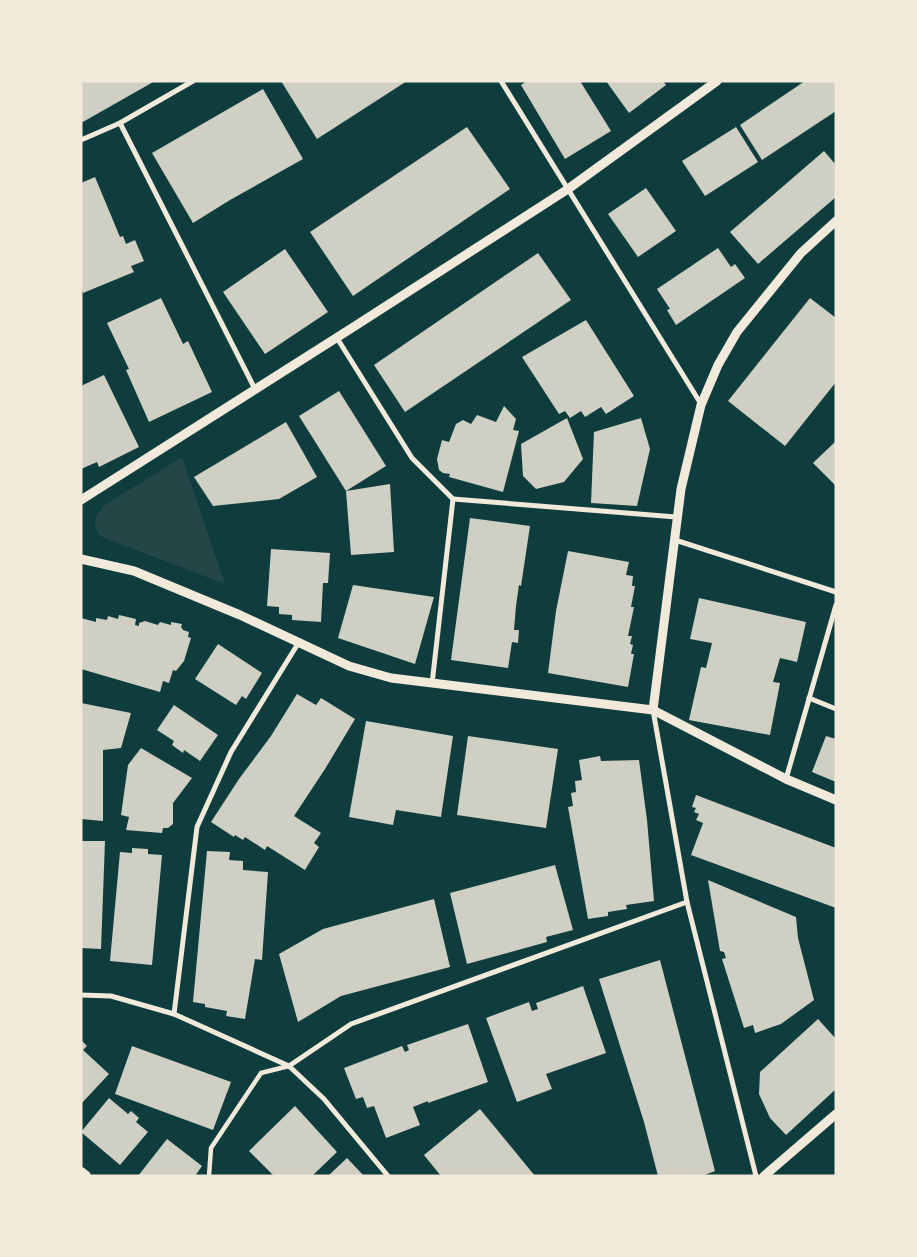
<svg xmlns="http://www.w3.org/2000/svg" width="917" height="1257" viewBox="0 0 917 1257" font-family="Lato,sans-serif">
<rect width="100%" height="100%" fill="#0f3d3e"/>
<path fill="#244646" d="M 182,457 L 225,584 L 102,537 C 91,523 94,521 102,507 Z"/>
<g fill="#cfcfc3">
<path d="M 81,81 L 155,81 L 81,123 Z"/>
<path d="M 281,81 L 407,81 L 317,139 Z"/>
<path d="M 527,81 L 580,81 L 611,131 L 565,159 L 521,85 Z"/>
<path d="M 606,81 L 663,81 L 666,85 L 629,113 Z"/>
<path d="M 805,81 L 836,81 L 836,111 L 762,160 L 740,125 Z"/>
<path d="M 263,89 L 303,159 L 230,200 L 193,223 L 152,153 Z"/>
<path d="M 467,127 L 510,189 L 353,296 L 310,232 Z"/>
<path d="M 736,127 L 758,162 L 705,196 L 682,161 Z"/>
<path d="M 824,151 L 836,165 L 836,197 L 758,264 L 730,232 Z"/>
<path d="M 95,177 L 120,237 L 123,236 L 126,244 L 135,240 L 144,261 L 131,266 L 134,272 L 83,293 L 81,288 L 81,183 Z"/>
<path d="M 646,188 L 676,231 L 638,257 L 608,214 Z"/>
<path d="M 718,248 L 731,267 L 735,264 L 745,278 L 676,325 L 667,310 L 670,309 L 657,289 Z"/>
<path d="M 285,249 L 328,312 L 265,354 L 223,292 Z"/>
<path d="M 538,253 L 571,300 L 405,412 L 374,365 Z"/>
<path d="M 161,298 L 183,344 L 188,341 L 212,392 L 149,422 L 126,370 L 129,369 L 107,323 Z"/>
<path d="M 810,298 L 836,318 L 836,382 L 785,446 L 728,401 Z"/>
<path d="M 586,320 L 634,396 L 606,414 L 601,407 L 585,417 L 581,411 L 570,418 L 565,411 L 559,414 L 522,357 Z"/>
<path d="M 104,375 L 139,447 L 99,467 L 97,462 L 81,469 L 81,386 Z"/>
<path d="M 339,391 L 386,466 L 346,491 L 299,416 Z"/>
<path d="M 504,406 L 516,419 L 513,430 L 519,431 L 503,492 L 449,477 L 450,474 L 443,473 L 439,470 L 437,459 L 442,440 L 449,442 L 456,424 L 463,420 L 471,424 L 477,415 L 496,422 Z"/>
<path d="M 567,418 L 583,459 L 564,482 L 536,489 L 523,476 L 521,444 Z"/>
<path d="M 641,418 L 650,449 L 637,506 L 591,503 L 594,432 Z"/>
<path d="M 286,422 L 317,477 L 279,499 L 213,506 L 194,477 Z"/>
<path d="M 836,441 L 836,486 L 813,463 Z"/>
<path d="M 390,484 L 394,552 L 351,555 L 346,491 Z"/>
<path d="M 470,518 L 530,526 L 521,586 L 519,585 L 516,606 L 514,630 L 519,630 L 518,643 L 512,642 L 508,668 L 451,660 Z"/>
<path d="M 271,549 L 330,553 L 328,583 L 323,583 L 321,622 L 292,620 L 292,615 L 279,614 L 279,607 L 267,606 Z"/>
<path d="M 568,551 L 629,562 L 626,575 L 633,576 L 632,586 L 635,586 L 631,607 L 634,607 L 628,636 L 632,636 L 630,644 L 633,645 L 631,654 L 634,654 L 628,687 L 548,673 L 556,611 Z"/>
<path d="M 353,585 L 434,597 L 415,664 L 338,638 Z"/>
<path d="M 699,598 L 806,622 L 797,662 L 780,658 L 773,682 L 780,683 L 770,735 L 689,720 L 701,667 L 706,668 L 712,643 L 690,639 Z"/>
<path d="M 119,615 L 136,619 L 135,625 L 139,626 L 139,623 L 145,621 L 158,625 L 160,622 L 171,625 L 171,622 L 182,624 L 181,627 L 183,630 L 189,632 L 188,637 L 191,638 L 184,661 L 176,671 L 173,670 L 169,683 L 163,681 L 160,692 L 81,669 L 81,618 L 96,622 L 96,618 L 107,620 L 108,616 L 118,619 Z"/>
<path d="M 218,644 L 262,673 L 246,699 L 242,696 L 236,705 L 195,679 Z"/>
<path d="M 297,694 L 316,705 L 321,698 L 355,719 L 325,769 L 294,816 L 321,833 L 314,843 L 319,847 L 305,870 L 267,846 L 265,850 L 245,837 L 243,840 L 235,835 L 234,837 L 211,822 L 239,779 L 271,736 Z"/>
<path d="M 81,703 L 131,713 L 121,748 L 103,750 L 103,821 L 81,819 Z"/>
<path d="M 174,705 L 218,735 L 200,761 L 184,750 L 183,753 L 172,745 L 174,741 L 157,730 Z"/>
<path d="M 366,721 L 453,736 L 441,817 L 396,810 L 393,825 L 349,817 Z"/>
<path d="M 468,736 L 558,749 L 546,828 L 457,815 Z"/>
<path d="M 826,736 L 836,739 L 836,782 L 812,772 Z"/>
<path d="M 141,748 L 192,778 L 173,803 L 173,824 L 168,828 L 163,828 L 162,833 L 126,830 L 129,817 L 121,815 L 128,765 Z"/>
<path d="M 600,756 L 601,761 L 639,760 L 647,820 L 654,901 L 626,905 L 627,909 L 608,912 L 608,916 L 588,919 L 568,807 L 573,806 L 571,793 L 576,792 L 575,781 L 582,780 L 579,760 Z"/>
<path d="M 696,795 L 836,848 L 836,908 L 691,855 L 703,823 L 696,820 L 699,814 L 694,812 L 696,808 L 692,807 Z"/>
<path d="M 81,841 L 105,841 L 101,949 L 81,948 Z"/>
<path d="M 132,848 L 148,849 L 148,854 L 162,855 L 152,965 L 110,961 L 120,852 L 132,853 Z"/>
<path d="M 207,851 L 230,852 L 229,860 L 243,861 L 243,870 L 268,872 L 262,960 L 255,959 L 245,1019 L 226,1016 L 227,1011 L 205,1007 L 205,1004 L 193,1002 Z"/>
<path d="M 555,865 L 573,930 L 546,937 L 547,942 L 467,964 L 450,893 Z"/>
<path d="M 708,880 L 796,917 L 798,938 L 814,1000 L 781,1024 L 755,1033 L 753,1025 L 744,1028 L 722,959 L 726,958 L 724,952 L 720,951 Z"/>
<path d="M 434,899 L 450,967 L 341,996 L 298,1022 L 279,954 L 323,929 Z"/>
<path d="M 660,960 L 715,1171 L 702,1176 L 658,1176 L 644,1122 L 599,979 Z"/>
<path d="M 583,986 L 606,1053 L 546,1074 L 552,1089 L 517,1102 L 486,1018 L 529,1002 L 532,1011 L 538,1009 L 536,1003 Z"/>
<path d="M 818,1019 L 836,1039 L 836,1089 L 786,1135 L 770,1118 L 759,1094 L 760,1072 Z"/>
<path d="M 468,1024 L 488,1082 L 428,1103 L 428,1101 L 413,1107 L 420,1125 L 386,1138 L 374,1106 L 367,1108 L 363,1097 L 356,1099 L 344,1068 L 402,1046 L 405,1052 L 409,1050 L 407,1045 Z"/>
<path d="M 81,1040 L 87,1046 L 83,1050 L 109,1074 L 81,1104 Z"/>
<path d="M 132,1046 L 231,1082 L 213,1130 L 115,1094 Z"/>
<path d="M 109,1098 L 128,1114 L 131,1111 L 139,1118 L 136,1122 L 148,1132 L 120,1165 L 81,1132 Z"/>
<path d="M 295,1106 L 337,1152 L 312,1176 L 274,1176 L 249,1151 Z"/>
<path d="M 480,1109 L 535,1176 L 441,1176 L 424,1155 Z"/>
<path d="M 167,1139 L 202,1166 L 195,1176 L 138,1176 Z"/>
<path d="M 347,1158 L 364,1176 L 328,1176 Z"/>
</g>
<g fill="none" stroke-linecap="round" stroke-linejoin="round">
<path stroke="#f1e9da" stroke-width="4.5" d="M 209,1176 L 211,1148 L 261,1073 L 289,1066"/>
<g stroke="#f1e9da" stroke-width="5">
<path d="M 501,81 L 701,404"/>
<path d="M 120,123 L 255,389"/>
<path d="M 81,140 L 120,123 L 193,81"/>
<path d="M 337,338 L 412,458 L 453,499 L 432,684"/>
<path d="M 453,499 L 676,517"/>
<path d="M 675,540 L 836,592"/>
<path d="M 809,698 L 836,709"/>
<path d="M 653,710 L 687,902 L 756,1176"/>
<path d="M 786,779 L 836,605"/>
<path d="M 81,995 L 111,996 L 174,1014 L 289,1066 L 324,1099 L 388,1176"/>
<path d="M 174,1014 L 197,827 L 231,752 L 299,642"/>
<path d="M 289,1066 L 351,1024 L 687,902"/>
</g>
<g stroke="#f1e9da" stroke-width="9">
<path d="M 81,500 L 355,326 L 568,189 L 717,81"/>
<path d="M 81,559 L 134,571 L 240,615 L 349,666 L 391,678 L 653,710 L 786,779 L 836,800"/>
<path d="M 653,710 L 681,489 L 701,405 L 718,365 L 737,332 L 801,253 L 836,221"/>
<path d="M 764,1176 L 836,1114"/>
</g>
<path stroke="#f1e9da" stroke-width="10" d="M 81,1172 L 86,1176"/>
</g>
<rect width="917" height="1257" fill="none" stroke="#f1e9da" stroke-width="165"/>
</svg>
